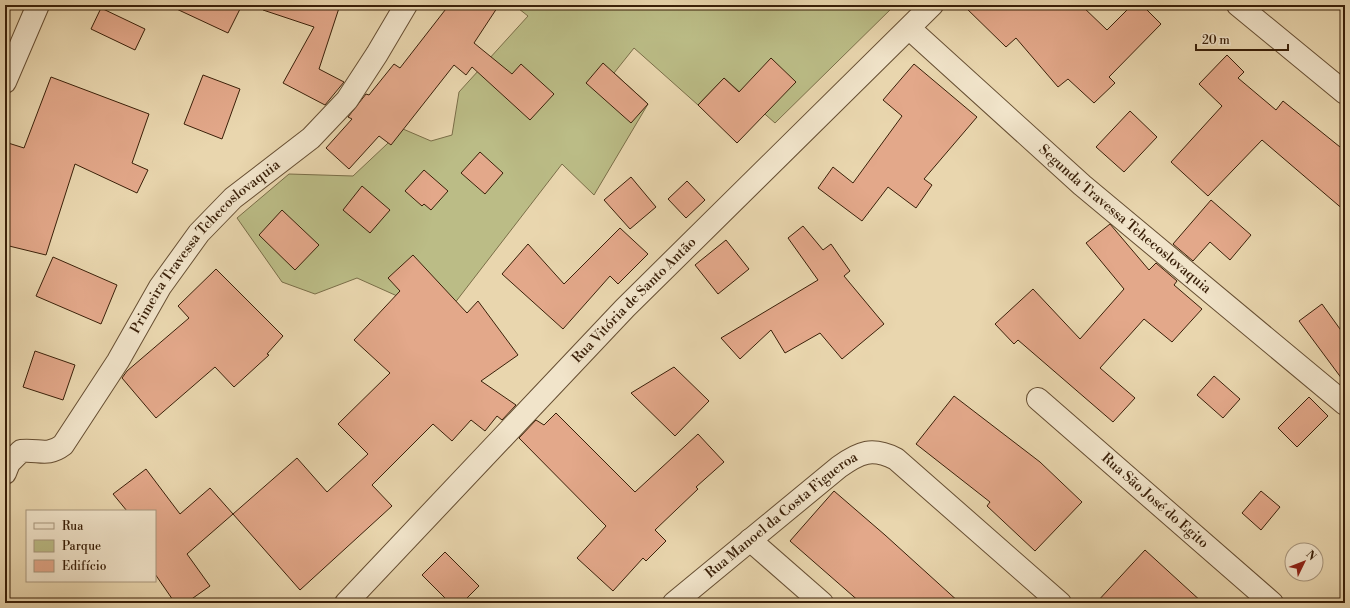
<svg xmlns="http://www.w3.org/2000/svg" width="1350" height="608" viewBox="0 0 1350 608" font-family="'Libre Bodoni',serif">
<rect width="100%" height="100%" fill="#e9d6ae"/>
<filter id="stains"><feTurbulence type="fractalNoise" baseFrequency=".005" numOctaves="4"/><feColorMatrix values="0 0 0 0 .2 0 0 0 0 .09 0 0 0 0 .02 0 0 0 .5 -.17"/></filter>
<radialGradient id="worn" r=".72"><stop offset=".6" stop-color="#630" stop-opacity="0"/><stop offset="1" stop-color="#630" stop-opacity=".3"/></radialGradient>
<path fill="#bbbc86" stroke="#7a6e48" d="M 514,5 L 895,5 L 775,123 L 724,78 L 698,105 L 634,48 L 614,73 L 648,104 L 594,195 L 562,164 L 444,317 L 357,278 L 315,294 L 282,282 L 237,218 L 289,174 L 353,176 L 403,129 L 431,141 L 452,135 L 459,92 L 528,16 Z"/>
<g fill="#e3a88a" stroke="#3a2009">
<path d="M 168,5 L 242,5 L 228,33 Z"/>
<path d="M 264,5 L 340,5 L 319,69 L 344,82 L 325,105 L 283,83 L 314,27 L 263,10 Z"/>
<path d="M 449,5 L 499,5 L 474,43 L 512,74 L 521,64 L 554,94 L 530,120 L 472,67 L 466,75 L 454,65 L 391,145 L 379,136 L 349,169 L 326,148 L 352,119 L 348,117 L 366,94 L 369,95 L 394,64 L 400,68 Z"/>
<path d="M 963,5 L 1081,5 L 1107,30 L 1132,5 L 1142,5 L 1161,24 L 1109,77 L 1115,83 L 1094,103 L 1068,79 L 1058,87 L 1016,38 L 1006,47 Z"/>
<path d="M 101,8 L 145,29 L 135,50 L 91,29 Z"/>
<path d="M 1227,55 L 1244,72 L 1238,78 L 1276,110 L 1283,101 L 1345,151 L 1345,211 L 1262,140 L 1208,196 L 1171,162 L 1222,106 L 1199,84 Z"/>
<path d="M 771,58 L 796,82 L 737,143 L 698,105 L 724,78 L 739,92 Z"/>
<path d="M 603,63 L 648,104 L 631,123 L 586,83 Z"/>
<path d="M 914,64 L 977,117 L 924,179 L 932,185 L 916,208 L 888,187 L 862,221 L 818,188 L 833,167 L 853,183 L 902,116 L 883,100 Z"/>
<path d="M 203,75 L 240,89 L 222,139 L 184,124 Z"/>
<path d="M 51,77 L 149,114 L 132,163 L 148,170 L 137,193 L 75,164 L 46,255 L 5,245 L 5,142 L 24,148 Z"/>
<path d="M 1130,111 L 1157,137 L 1124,172 L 1096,147 Z"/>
<path d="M 480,152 L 503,173 L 485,194 L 461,173 Z"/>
<path d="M 424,170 L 448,191 L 431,210 L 424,204 L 422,206 L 405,191 Z"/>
<path d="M 631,177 L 656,207 L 630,229 L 604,200 Z"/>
<path d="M 687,181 L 705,200 L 686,218 L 668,199 Z"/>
<path d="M 362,186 L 390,210 L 370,233 L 343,210 Z"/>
<path d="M 1211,200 L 1251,235 L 1230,260 L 1210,242 L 1193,261 L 1173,244 Z"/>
<path d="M 282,210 L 319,245 L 295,270 L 259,235 Z"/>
<path d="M 1110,224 L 1149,270 L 1156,263 L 1177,281 L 1174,285 L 1202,309 L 1172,342 L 1144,319 L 1100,368 L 1135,398 L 1113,422 L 1018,340 L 1014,344 L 995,324 L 1033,289 L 1080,339 L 1124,289 L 1086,243 Z"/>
<path d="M 803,226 L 823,250 L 831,244 L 850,271 L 844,276 L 884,324 L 842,359 L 820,333 L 785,353 L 771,330 L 740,359 L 721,338 L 818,280 L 788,238 Z"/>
<path d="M 620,228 L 648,254 L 618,284 L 610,276 L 563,329 L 502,274 L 528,244 L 564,284 Z"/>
<path d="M 726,240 L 749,269 L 718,294 L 695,265 Z"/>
<path d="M 413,255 L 467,313 L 478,301 L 518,355 L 481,381 L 516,405 L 502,420 L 497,416 L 485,431 L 471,420 L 452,441 L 433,424 L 372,485 L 392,506 L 300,590 L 233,514 L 297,458 L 327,492 L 368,454 L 338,424 L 390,373 L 354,340 L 400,291 L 388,278 Z"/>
<path d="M 53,257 L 117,285 L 101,324 L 36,296 Z"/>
<path d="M 216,269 L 283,336 L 267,354 L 269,355 L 234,387 L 215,367 L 156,418 L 122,378 L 127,371 L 189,318 L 178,306 Z"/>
<path d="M 1322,304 L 1345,336 L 1345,383 L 1299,321 Z"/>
<path d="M 35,351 L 75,365 L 63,400 L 23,387 Z"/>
<path d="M 674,367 L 709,401 L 675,436 L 631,393 Z"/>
<path d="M 1214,376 L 1240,399 L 1223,418 L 1197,395 Z"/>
<path d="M 954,396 L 1040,462 L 1082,502 L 1035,551 L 987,506 L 990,502 L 916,444 Z"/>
<path d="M 1309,397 L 1328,416 L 1297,447 L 1278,428 Z"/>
<path d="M 556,413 L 635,492 L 698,434 L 724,462 L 696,487 L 698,489 L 655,530 L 666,541 L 646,561 L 643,558 L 613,591 L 577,558 L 606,526 L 519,438 L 536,420 L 544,425 Z"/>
<path d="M 146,469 L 180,514 L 210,488 L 233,514 L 187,554 L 210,586 L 186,603 L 175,603 L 155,574 L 155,511 L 127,511 L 113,494 Z"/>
<path d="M 834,491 L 885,535 L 960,603 L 861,603 L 790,541 Z"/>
<path d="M 1261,491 L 1280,507 L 1261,530 L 1242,513 Z"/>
<path d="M 1145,550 L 1203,603 L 1096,603 Z"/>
<path d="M 445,552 L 479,586 L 462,603 L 450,603 L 422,575 Z"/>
</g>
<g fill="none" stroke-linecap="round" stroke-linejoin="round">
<defs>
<g id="minor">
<path d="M 1238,5 L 1345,93"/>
<path id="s1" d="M 910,29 L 1082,185 L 1345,404"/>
<path d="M 5,82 L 38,5"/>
<path id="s2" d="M 1038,399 L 1272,603"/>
<path id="s3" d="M 5,473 L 9,463 L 21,451 C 39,449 47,457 63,445 L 118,361 L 160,287 L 199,233 L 233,198 L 311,138 L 347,100 L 377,54 L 406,5"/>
<path d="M 750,540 L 822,603"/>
<path id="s4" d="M 346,603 L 625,308 L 932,5"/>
<path id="s5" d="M 674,603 L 839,467 C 860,452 872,447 896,459 L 1060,603"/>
</g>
</defs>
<use href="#minor" stroke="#664e32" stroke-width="24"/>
<use href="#minor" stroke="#f1e4ca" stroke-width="22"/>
</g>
<g text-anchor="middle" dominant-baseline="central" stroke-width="3" stroke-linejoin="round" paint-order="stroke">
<g font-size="14" fill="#3a2009" stroke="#f1e4ca">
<text stroke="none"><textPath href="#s1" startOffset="287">Segunda Travessa Tchecoslovaquia</textPath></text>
<text stroke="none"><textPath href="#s3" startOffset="317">Primeira Travessa Tchecoslovaquia</textPath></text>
<text stroke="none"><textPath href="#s4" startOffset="418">Rua Vitória de Santo Antão</textPath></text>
<text stroke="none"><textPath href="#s2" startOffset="155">Rua São José do Egito</textPath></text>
<text stroke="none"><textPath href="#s5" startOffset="139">Rua Manoel da Costa Figueroa</textPath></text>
</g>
</g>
<rect width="1350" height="608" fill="none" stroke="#e9d6ae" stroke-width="20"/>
<rect x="6" y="6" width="1338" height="596" fill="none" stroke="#3a2009" stroke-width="2"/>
<rect x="10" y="10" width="1330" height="588" fill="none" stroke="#3a2009"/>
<rect x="26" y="510" width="130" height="72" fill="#f1e4ca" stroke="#a8967d"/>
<rect x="34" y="523" width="20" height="6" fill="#f1e4ca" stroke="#a8967d"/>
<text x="62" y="530" font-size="12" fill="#3a2009">Rua</text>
<rect x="34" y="540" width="20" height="12" fill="#bbbc86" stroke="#a8967d"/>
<text x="62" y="550" font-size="12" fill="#3a2009">Parque</text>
<rect x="34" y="560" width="20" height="12" fill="#e3a88a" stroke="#a8967d"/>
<text x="62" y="570" font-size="12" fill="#3a2009">Edifício</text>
<g transform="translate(1304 562) rotate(47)"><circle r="19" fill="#f1e4ca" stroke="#a8967d"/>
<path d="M0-3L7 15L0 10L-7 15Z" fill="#8f2418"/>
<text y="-6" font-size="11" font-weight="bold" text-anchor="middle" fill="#3a2009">N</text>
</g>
<path d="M1196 44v6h92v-6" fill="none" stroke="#3a2009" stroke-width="2"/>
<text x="1202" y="44" font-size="12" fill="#3a2009" stroke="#f1e4ca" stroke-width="3" paint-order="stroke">20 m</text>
<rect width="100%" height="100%" filter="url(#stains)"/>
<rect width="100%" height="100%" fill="url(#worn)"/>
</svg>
